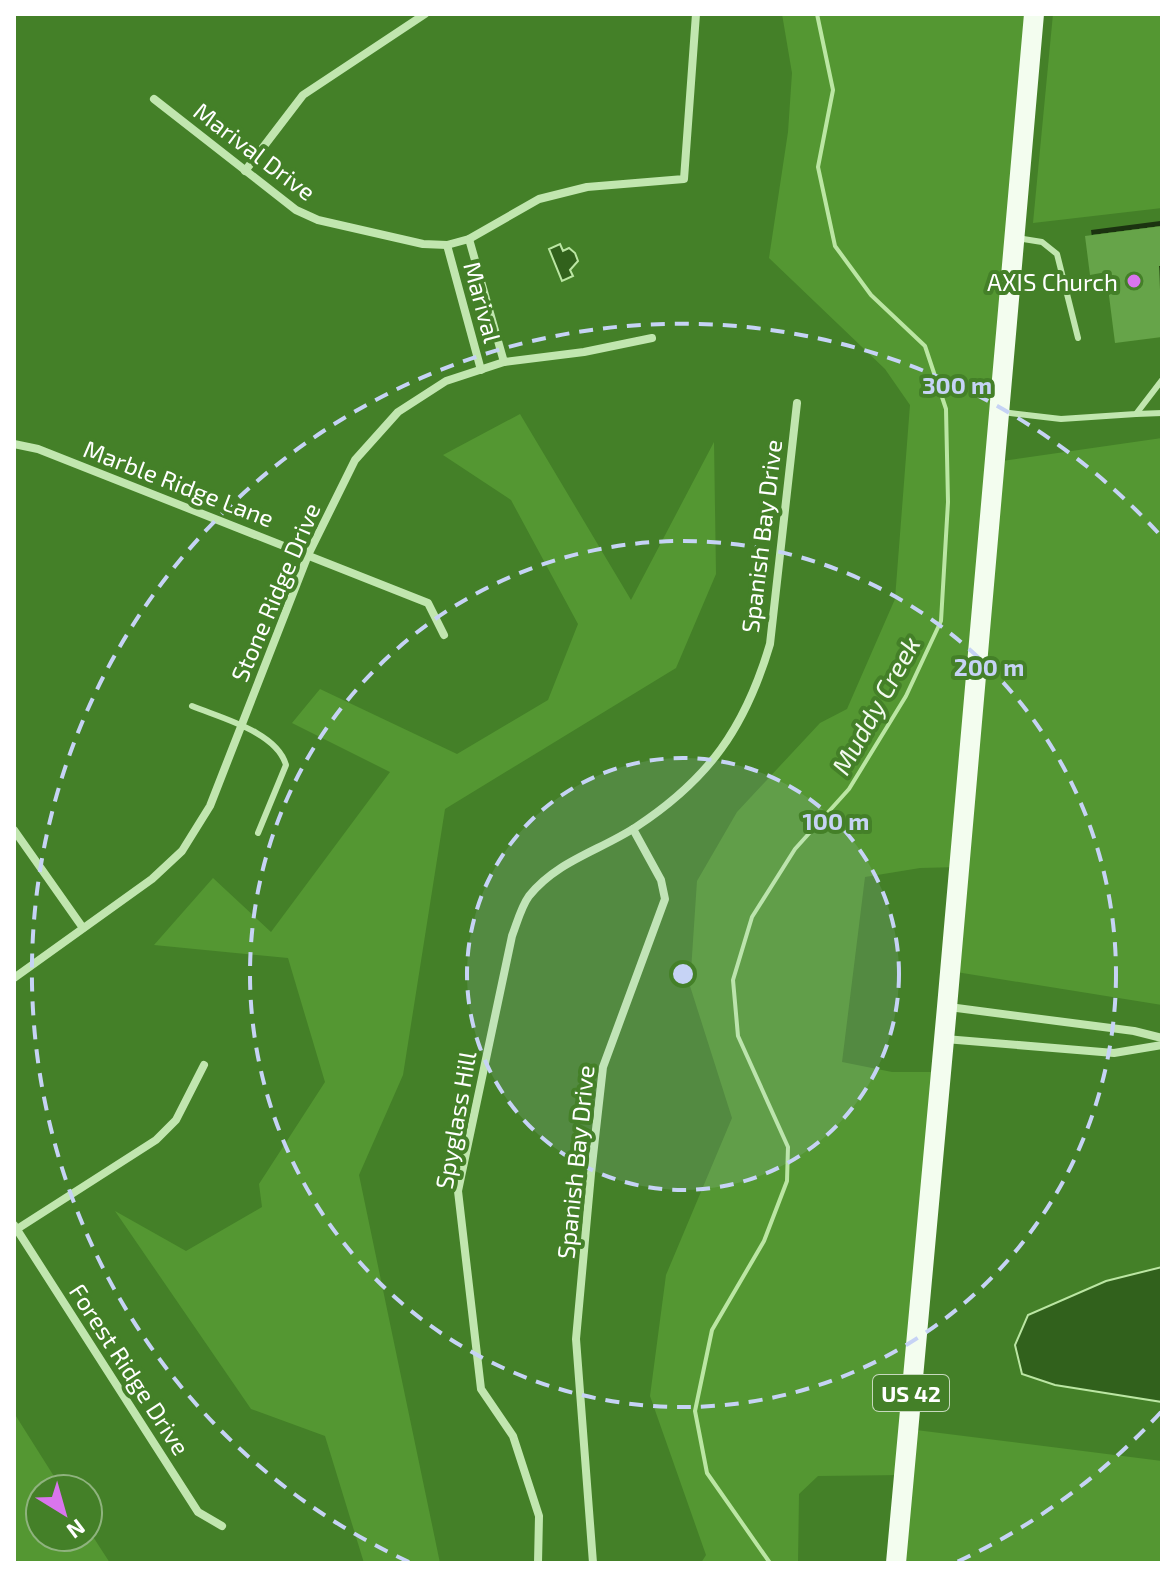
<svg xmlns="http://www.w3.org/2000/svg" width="1176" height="1577" viewBox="0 0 1176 1577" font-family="'Exo 2',sans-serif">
<defs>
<filter id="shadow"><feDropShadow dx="6" dy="-6" stdDeviation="0" flood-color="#0009"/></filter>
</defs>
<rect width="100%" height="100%" fill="#448028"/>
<g fill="#549732">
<path d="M 782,14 L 1034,14 L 995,462 L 1162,438 L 1162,1005 L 950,971 L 959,867 L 920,868 L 865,877 L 842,1062 L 892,1072 L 941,1072 L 908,1429 L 1162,1461 L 1162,1563 L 896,1563 L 903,1475 L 818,1476 L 799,1494 L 798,1563 L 701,1563 L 706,1555 L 650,1396 L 666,1275 L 732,1118 L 690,986 L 697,881 L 737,812 L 820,723 L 847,709 L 895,599 L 910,405 L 885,369 L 769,258 L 788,132 L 792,73 Z"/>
<path d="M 1053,14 L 1162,14 L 1162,208 L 1033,223 Z"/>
<path d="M 520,414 L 631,600 L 714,442 L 716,574 L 676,668 L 445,809 L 403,1075 L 359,1175 L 440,1563 L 364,1563 L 325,1436 L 251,1409 L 115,1211 L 186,1251 L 262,1207 L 259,1184 L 325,1082 L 288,958 L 154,945 L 213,878 L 271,932 L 390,772 L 292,723 L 320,689 L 457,754 L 548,700 L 578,624 L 511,500 L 443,455 Z"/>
<path d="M 14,1413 L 62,1489 L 40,1489 L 40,1537 L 88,1537 L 88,1529 L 110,1563 L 14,1563 Z"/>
</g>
<g fill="#31611c" stroke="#bbe6a3" stroke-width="2">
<path d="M 560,244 L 563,251 L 569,248 L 575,253 L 578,261 L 570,270 L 573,276 L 562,281 L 549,249 Z"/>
<path d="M 1162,1267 L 1162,1402 L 1055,1385 L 1022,1374 L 1015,1345 L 1028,1315 L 1106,1281 Z"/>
</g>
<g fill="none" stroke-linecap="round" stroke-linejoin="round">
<path stroke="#bbe6a3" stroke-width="4" d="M 770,1563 L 707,1473 L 695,1411 L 712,1330 L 764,1241 L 787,1181 L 788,1147 L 738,1036 L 733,980 L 752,917 L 795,849 L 849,789 L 906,696 L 941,621 L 948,502 L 946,409 L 925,346 L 871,295 L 835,246 L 818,167 L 833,90 L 817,14"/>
</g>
<path fill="#66a448" filter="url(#shadow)" d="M 1162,226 L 1162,266 L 1159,266 L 1162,337 L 1115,343 L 1106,272 L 1090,275 L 1085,236 Z"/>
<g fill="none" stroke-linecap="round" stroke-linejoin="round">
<g stroke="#c1e6af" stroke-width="6">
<path d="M 1017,238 L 1042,242 L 1057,254 L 1078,338"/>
<path d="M 1002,412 L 1061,419 L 1136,414 L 1162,380"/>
<path d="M 1136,414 L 1162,413"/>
<path d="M 192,706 C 221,718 277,732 286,765 L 258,833"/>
</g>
<g stroke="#c1e6af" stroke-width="8">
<path d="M 154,99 L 296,210 L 318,220 L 423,244 L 447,245 L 469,239 L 539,199 L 587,187 L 684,179 L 696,14"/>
<path d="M 245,171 L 303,95 L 425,14"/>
<path d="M 469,239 L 504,362"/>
<path d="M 447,245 L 481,370"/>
<path d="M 14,444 L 38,449 L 428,603 L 444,635"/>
<path d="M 14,830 L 83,928"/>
<path d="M 14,978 L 152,879 L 182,851 L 210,806 L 308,555 L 355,460 L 398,412 L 446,381 L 504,362 L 584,352 L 652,338"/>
<path d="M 949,1007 L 1134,1031 L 1162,1038"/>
<path d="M 945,1039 L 1114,1053 L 1162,1045"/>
<path d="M 14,1225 L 198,1512 L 222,1526"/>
<path d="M 14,1231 L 156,1140 L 176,1120 L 204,1065"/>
<path d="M 538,1563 L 539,1516 L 513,1436 L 481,1389 L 458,1191 L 512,936 C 517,923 521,907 529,896 C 557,861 599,851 636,827 C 709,779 745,728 770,644 L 797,403"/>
<path d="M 593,1563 L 576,1339 L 591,1174 L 603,1067 L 665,899 L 661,880 L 633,829"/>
</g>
<path stroke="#f3fdef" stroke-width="20" d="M 896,1563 L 947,1007 L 1034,14"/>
</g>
<circle cx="683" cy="974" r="216" fill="#c6d3f5" fill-opacity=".12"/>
<g fill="none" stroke="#c6d3f5" stroke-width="4" stroke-dasharray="14 10">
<circle cx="683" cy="974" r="216"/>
<circle cx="683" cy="974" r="433"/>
<path d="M1161 1412A649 649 0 0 1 957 1562M409 1562A649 649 0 1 1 1161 536"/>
</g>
<circle fill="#d975ed" stroke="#448028" stroke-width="3" cx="1134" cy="281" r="8"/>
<g text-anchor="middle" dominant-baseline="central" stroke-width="8" stroke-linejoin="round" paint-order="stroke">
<rect fill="#448028" stroke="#c7d9be" stroke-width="2" x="873" y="1375" width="76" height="36" rx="6"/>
<g font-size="22" font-weight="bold" fill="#fff">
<text x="911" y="1393">US 42</text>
</g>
<g font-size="24" fill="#fff" stroke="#448028">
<text transform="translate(255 151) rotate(37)">Marival Drive</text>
<text transform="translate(483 302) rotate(75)">Marival</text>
<text transform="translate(179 483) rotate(21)">Marble Ridge Lane</text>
<text transform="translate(761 536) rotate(-83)">Spanish Bay Drive</text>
<text transform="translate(275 592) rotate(-67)">Stone Ridge Drive</text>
<text transform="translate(455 1120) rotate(-80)">Spyglass Hill</text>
<text transform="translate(575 1162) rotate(-84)">Spanish Bay Drive</text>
<text transform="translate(130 1369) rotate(57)">Forest Ridge Drive</text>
</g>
<g font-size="24" fill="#fff" stroke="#448028" text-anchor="end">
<text x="1118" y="281">AXIS Church</text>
</g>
<g font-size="26" font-style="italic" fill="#f2faee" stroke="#448028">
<text transform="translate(875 705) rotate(-61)">Muddy Creek</text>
</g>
</g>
<circle cx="683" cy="974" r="12" fill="#c6d3f5" stroke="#448028" stroke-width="4"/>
<g font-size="24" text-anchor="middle" font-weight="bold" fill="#c6d3f5" stroke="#448028" stroke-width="8" stroke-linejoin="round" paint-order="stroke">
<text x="957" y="394">300 m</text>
<text x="989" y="676">200 m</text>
<text x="836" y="830">100 m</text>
</g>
<rect width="1176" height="1577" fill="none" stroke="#ffffff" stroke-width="32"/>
<g transform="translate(64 1513) rotate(143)"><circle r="38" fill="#448028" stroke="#8fb37e" stroke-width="2"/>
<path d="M0-6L14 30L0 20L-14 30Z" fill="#d975ed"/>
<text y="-12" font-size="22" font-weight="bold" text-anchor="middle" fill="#ffffff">N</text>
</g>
</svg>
